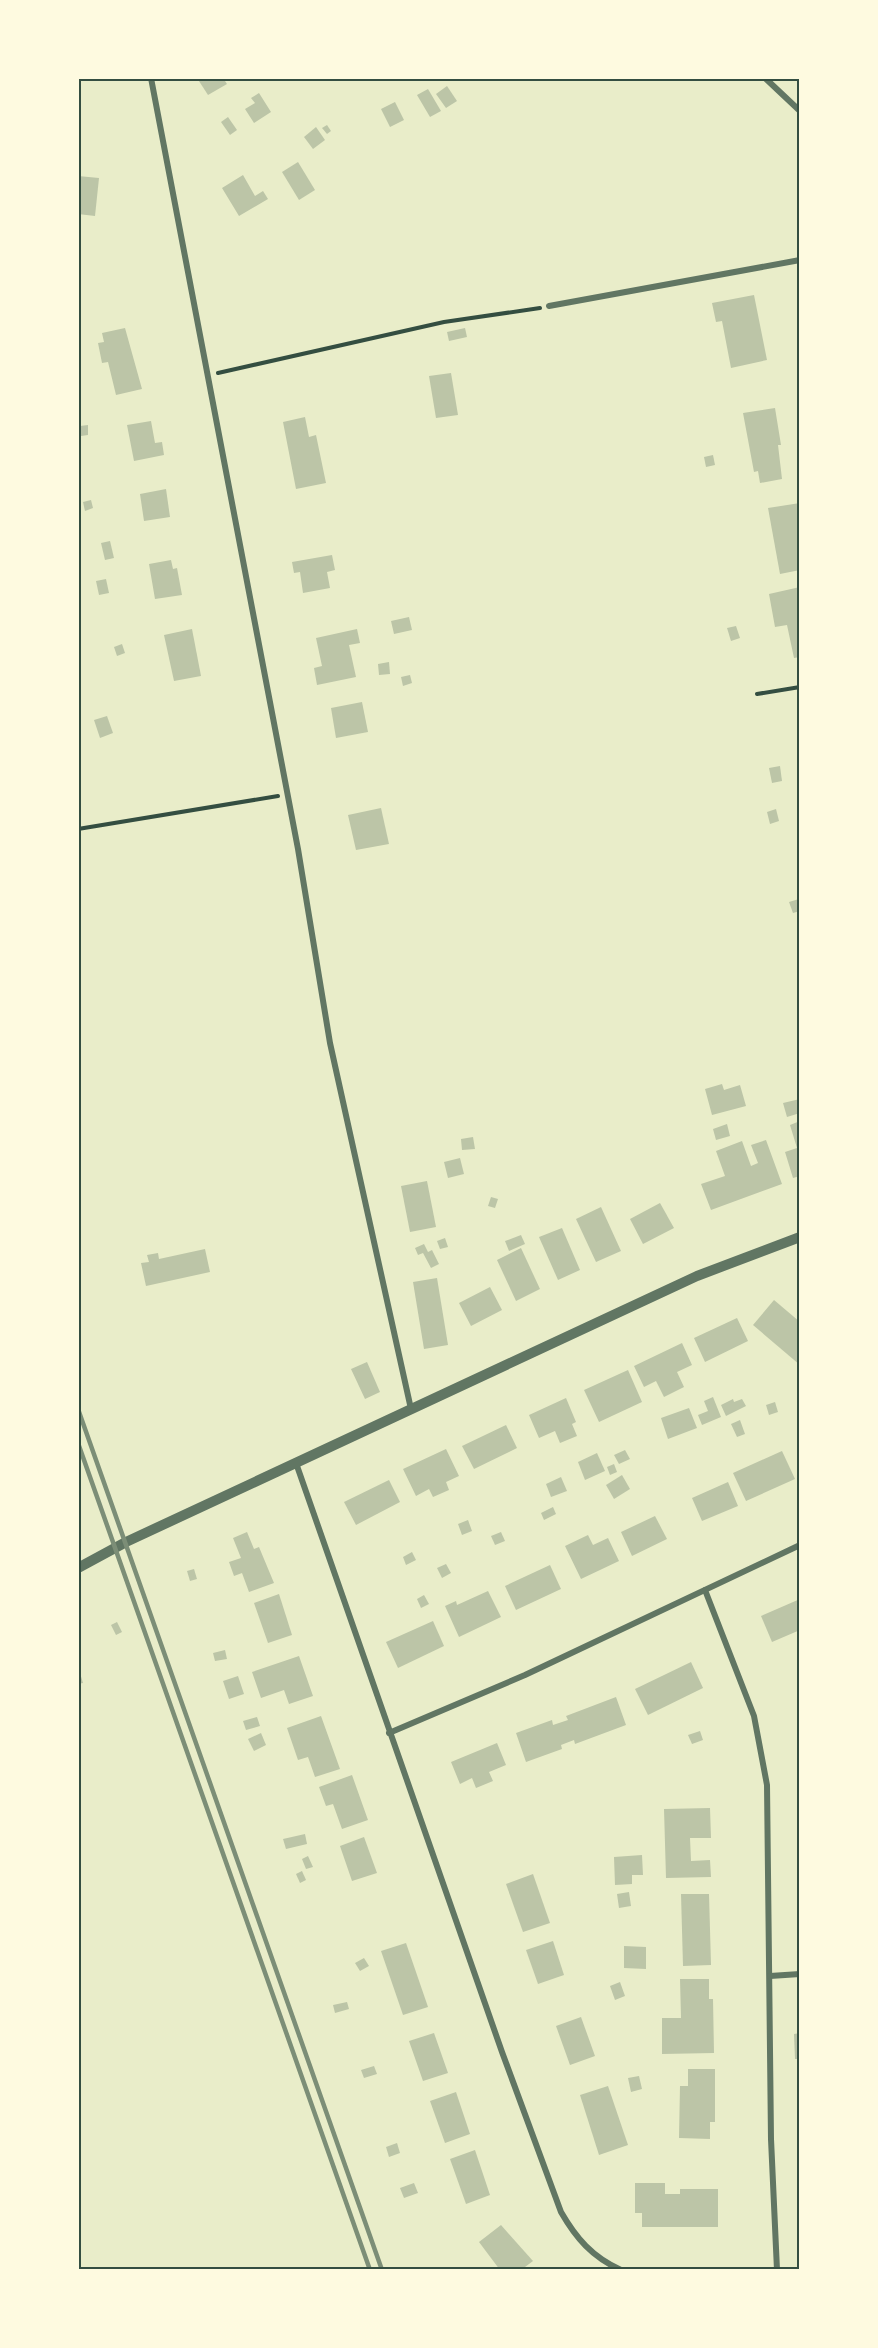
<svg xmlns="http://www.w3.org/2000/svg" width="878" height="2348" viewBox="0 0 878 2348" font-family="Cabin,sans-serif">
<rect width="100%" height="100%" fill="#e9edc9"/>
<g fill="#bcc5a7">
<path d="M 197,78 L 223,78 L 227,84 L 208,95 Z"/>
<path d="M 447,86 L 457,101 L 446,108 L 436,94 Z"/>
<path d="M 428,89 L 441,111 L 430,117 L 417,95 Z"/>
<path d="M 259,93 L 271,112 L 254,123 L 245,109 L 255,103 L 251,98 Z"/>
<path d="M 395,102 L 404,120 L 390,127 L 381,109 Z"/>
<path d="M 228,117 L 237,130 L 230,135 L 221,122 Z"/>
<path d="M 327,125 L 331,131 L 327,134 L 322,128 Z"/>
<path d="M 316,127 L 325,140 L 313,149 L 304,137 Z"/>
<path d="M 298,162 L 315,190 L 299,200 L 282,172 Z"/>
<path d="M 243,175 L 255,196 L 263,191 L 268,199 L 239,216 L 222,188 Z"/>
<path d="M 78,176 L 99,178 L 95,216 L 78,214 Z"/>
<path d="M 754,295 L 767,360 L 731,368 L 722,321 L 716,322 L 712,303 Z"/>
<path d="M 125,328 L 142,389 L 116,395 L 108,362 L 102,363 L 98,343 L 104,342 L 102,333 Z"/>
<path d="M 465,328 L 467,337 L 449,341 L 447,332 Z"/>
<path d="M 451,373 L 458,415 L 436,418 L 429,376 Z"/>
<path d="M 775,408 L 781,445 L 778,445 L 782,479 L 760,483 L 758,471 L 754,472 L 743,413 Z"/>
<path d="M 305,417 L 309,437 L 316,435 L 326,483 L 296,489 L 283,422 Z"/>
<path d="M 151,421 L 155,443 L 162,442 L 164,455 L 134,461 L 127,425 Z"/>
<path d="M 88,425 L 88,435 L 81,436 L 80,426 Z"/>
<path d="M 713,455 L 715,465 L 706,467 L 704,457 Z"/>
<path d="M 166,489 L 170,517 L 144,521 L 140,494 Z"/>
<path d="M 91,500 L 93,508 L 85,511 L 83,502 Z"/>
<path d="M 800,503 L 800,570 L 780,574 L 768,508 Z"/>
<path d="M 110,541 L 114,558 L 105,560 L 101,543 Z"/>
<path d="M 332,555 L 335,570 L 327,572 L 330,588 L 303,593 L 300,572 L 294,573 L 292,562 Z"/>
<path d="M 171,560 L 173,569 L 177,568 L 182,595 L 155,599 L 149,564 Z"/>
<path d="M 106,579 L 109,593 L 99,595 L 96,581 Z"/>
<path d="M 800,587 L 800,657 L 794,658 L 787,625 L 775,627 L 769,594 Z"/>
<path d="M 409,617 L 412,630 L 394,634 L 391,621 Z"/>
<path d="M 736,626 L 740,638 L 731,641 L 727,628 Z"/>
<path d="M 192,629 L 201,676 L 174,681 L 164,635 Z"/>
<path d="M 357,629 L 360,643 L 349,645 L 356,677 L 317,685 L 314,668 L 322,666 L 316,638 Z"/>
<path d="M 122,644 L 125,653 L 117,656 L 114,647 Z"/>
<path d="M 389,662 L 390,674 L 379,675 L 378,664 Z"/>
<path d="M 410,675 L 412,683 L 403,686 L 401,677 Z"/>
<path d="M 362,702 L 368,732 L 336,738 L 331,708 Z"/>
<path d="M 107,716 L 113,733 L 100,738 L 94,720 Z"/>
<path d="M 780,766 L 782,781 L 772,783 L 769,768 Z"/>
<path d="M 381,808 L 389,844 L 356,850 L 348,815 Z"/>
<path d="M 776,809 L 779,821 L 770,824 L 767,812 Z"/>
<path d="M 799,899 L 800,911 L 793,913 L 789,902 Z"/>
<path d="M 722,1084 L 724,1090 L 740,1085 L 746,1106 L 712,1115 L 705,1089 Z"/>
<path d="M 800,1099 L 800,1113 L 787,1117 L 783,1103 Z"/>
<path d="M 800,1121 L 800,1176 L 793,1178 L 785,1152 L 797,1148 L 790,1125 Z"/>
<path d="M 727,1124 L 730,1136 L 716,1140 L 713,1129 Z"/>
<path d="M 473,1137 L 475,1149 L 462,1150 L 461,1139 Z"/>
<path d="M 766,1140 L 782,1184 L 711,1210 L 701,1184 L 725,1176 L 716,1151 L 742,1141 L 751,1166 L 758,1163 L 751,1145 Z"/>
<path d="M 460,1158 L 464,1174 L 448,1178 L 444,1162 Z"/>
<path d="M 427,1181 L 436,1227 L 410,1232 L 401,1186 Z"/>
<path d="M 491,1197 L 498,1199 L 495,1208 L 488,1206 Z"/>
<path d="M 660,1203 L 674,1228 L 643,1244 L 630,1219 Z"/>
<path d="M 601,1207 L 621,1251 L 596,1262 L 576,1219 Z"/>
<path d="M 562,1228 L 580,1270 L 558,1280 L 539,1237 Z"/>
<path d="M 521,1235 L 525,1244 L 509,1251 L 505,1241 Z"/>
<path d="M 445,1238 L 448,1247 L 440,1249 L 437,1241 Z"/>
<path d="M 424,1244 L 428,1252 L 432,1250 L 439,1264 L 431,1268 L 423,1253 L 418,1255 L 415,1248 Z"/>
<path d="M 521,1248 L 540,1289 L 516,1301 L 497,1260 Z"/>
<path d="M 205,1249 L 210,1272 L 146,1286 L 141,1263 L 149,1262 L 147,1255 L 158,1253 L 159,1259 Z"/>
<path d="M 437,1278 L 448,1345 L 424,1349 L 413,1282 Z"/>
<path d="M 490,1287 L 502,1310 L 471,1326 L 459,1303 Z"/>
<path d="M 774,1300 L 800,1322 L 800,1365 L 753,1325 Z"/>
<path d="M 737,1318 L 748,1341 L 705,1362 L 694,1338 Z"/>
<path d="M 682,1343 L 692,1365 L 677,1372 L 684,1387 L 664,1397 L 656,1381 L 644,1387 L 634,1366 Z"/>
<path d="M 367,1362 L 380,1392 L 365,1399 L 351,1369 Z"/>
<path d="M 628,1370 L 642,1402 L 599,1422 L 584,1390 Z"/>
<path d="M 713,1397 L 721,1417 L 702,1425 L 698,1415 L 708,1411 L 704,1401 Z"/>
<path d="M 566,1398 L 576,1422 L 572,1424 L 577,1436 L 560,1443 L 555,1431 L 539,1438 L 529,1415 Z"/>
<path d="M 733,1399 L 734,1402 L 742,1399 L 746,1406 L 726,1416 L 721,1405 Z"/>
<path d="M 775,1402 L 778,1412 L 769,1415 L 766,1405 Z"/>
<path d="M 689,1408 L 697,1428 L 668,1439 L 661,1418 Z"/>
<path d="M 740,1420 L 745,1434 L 737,1437 L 731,1424 Z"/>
<path d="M 506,1425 L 517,1448 L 474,1469 L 462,1446 Z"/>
<path d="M 446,1449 L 459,1476 L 446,1482 L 449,1490 L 433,1497 L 429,1489 L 416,1496 L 403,1469 Z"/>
<path d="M 625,1450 L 630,1459 L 619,1464 L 614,1455 Z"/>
<path d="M 782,1451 L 795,1479 L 746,1501 L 733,1473 Z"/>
<path d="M 597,1453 L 605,1471 L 585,1480 L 578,1462 Z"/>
<path d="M 614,1464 L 617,1472 L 610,1475 L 607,1467 Z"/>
<path d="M 622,1475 L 630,1489 L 614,1499 L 606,1485 Z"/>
<path d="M 561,1477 L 567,1491 L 551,1497 L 546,1484 Z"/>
<path d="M 389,1480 L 400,1502 L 356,1525 L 344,1502 Z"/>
<path d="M 728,1482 L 738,1506 L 702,1521 L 692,1498 Z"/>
<path d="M 553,1507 L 556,1514 L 544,1520 L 541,1513 Z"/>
<path d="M 655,1516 L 667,1539 L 632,1556 L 621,1532 Z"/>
<path d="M 468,1520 L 472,1531 L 462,1535 L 458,1524 Z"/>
<path d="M 247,1532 L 254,1549 L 259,1547 L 274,1583 L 249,1592 L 242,1573 L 234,1576 L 229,1562 L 241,1558 L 233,1538 Z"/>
<path d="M 501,1532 L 505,1541 L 495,1545 L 491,1536 Z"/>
<path d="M 588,1535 L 593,1545 L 608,1538 L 619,1561 L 581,1579 L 565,1546 Z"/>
<path d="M 412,1552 L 416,1560 L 406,1565 L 403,1557 Z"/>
<path d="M 446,1564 L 451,1573 L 442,1578 L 437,1568 Z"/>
<path d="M 550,1565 L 561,1589 L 516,1610 L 505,1586 Z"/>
<path d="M 194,1569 L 197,1579 L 190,1581 L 187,1571 Z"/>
<path d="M 488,1591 L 501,1617 L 459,1637 L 445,1606 L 456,1601 L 457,1605 Z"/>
<path d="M 279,1594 L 292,1635 L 268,1643 L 254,1603 Z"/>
<path d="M 424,1595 L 429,1604 L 421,1608 L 417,1599 Z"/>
<path d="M 800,1599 L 800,1630 L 772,1642 L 761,1616 Z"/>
<path d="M 433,1621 L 444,1646 L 398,1668 L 386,1642 Z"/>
<path d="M 117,1622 L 122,1632 L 116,1635 L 111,1625 Z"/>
<path d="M 225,1650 L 227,1659 L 215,1661 L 213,1653 Z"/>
<path d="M 299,1656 L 313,1696 L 289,1704 L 284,1690 L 261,1698 L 252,1672 Z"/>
<path d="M 691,1662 L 703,1688 L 648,1715 L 635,1689 Z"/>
<path d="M 78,1673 L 80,1673 L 83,1683 L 78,1684 Z"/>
<path d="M 238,1676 L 244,1694 L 229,1699 L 223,1681 Z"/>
<path d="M 616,1697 L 626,1725 L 575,1744 L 574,1740 L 561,1745 L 562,1749 L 526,1762 L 516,1733 L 552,1720 L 553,1725 L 568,1720 L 566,1716 Z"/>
<path d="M 321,1716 L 340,1769 L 315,1777 L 308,1757 L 298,1760 L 287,1728 Z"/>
<path d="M 257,1717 L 260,1726 L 246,1730 L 243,1721 Z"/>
<path d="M 700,1731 L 703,1740 L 692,1744 L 688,1735 Z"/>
<path d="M 261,1733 L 266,1745 L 254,1751 L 248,1739 Z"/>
<path d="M 497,1743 L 506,1765 L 489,1772 L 493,1781 L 476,1788 L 472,1778 L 460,1784 L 451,1762 Z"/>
<path d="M 352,1775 L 368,1820 L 342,1829 L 333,1804 L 326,1806 L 319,1787 Z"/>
<path d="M 710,1808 L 711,1838 L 690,1838 L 691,1861 L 710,1860 L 711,1877 L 666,1878 L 664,1809 Z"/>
<path d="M 305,1834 L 307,1844 L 286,1849 L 283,1839 Z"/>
<path d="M 364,1837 L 377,1873 L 352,1881 L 340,1846 Z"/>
<path d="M 642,1855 L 643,1875 L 632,1875 L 632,1884 L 615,1885 L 614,1857 Z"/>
<path d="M 308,1856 L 313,1867 L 306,1869 L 302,1859 Z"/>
<path d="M 302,1871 L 306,1880 L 300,1883 L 296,1874 Z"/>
<path d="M 533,1874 L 550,1923 L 523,1932 L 506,1884 Z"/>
<path d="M 629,1892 L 631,1906 L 619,1908 L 617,1894 Z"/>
<path d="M 681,1894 L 709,1894 L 711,1965 L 683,1966 Z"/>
<path d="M 553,1941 L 564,1975 L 538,1984 L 526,1950 Z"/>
<path d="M 406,1943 L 428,2007 L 403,2015 L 381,1951 Z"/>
<path d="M 624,1946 L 646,1947 L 646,1969 L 624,1968 Z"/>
<path d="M 364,1958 L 369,1966 L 360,1971 L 355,1963 Z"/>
<path d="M 680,1979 L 709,1979 L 709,1999 L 713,1999 L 714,2053 L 662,2054 L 662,2018 L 681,2018 Z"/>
<path d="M 620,1982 L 625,1996 L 615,2000 L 610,1986 Z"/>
<path d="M 347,2002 L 349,2009 L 335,2013 L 333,2005 Z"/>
<path d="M 581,2017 L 595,2056 L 570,2065 L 556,2026 Z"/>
<path d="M 434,2033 L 448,2073 L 423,2081 L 409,2041 Z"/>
<path d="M 800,2033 L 800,2059 L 795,2059 L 794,2034 Z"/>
<path d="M 374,2066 L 377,2074 L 364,2078 L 361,2070 Z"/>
<path d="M 688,2069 L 715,2069 L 715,2122 L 710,2122 L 710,2139 L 679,2138 L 680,2086 L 688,2086 Z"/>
<path d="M 639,2076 L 642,2089 L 631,2092 L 628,2078 Z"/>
<path d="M 608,2086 L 628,2145 L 599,2155 L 580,2095 Z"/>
<path d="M 456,2092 L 470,2134 L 445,2143 L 430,2101 Z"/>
<path d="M 397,2143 L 400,2153 L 389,2157 L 386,2147 Z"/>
<path d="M 475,2150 L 490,2195 L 466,2204 L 450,2159 Z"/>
<path d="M 414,2183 L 418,2193 L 404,2198 L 400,2188 Z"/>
<path d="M 635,2183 L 665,2183 L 665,2194 L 680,2194 L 680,2189 L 718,2189 L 718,2227 L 642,2227 L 642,2213 L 635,2213 Z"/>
<path d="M 501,2225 L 533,2261 L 521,2270 L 500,2270 L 479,2242 Z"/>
</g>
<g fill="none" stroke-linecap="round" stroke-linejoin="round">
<g stroke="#344e41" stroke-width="4">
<path d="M 218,373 L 444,322 L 540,308"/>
<path d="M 757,694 L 800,687"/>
<path d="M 78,829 L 278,796"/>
</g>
<g stroke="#617663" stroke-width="6">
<path d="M 151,78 L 298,849 L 330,1043 L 411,1409"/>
<path d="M 765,78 L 800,111"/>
<path d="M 549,306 L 800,260"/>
<path d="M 296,1463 L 502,2052 L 561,2212 C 576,2238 592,2257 621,2270"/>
<path d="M 705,1590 L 754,1716 L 767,1785 L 771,2139 L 777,2270"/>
<path d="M 389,1733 L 525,1675 L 800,1545"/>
<path d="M 770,1976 L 800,1974"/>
</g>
<path stroke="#617663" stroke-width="10" d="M 78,1568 L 126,1542 L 697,1276 L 800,1237"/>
<g stroke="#7c8e77" stroke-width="4.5">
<path d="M 78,1409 L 382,2270"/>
<path d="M 78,1443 L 370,2270"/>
</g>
</g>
<rect width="878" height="2348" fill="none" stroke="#fefae0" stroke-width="159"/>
<rect x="80" y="80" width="718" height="2188" fill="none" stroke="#344e41" stroke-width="2"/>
</svg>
